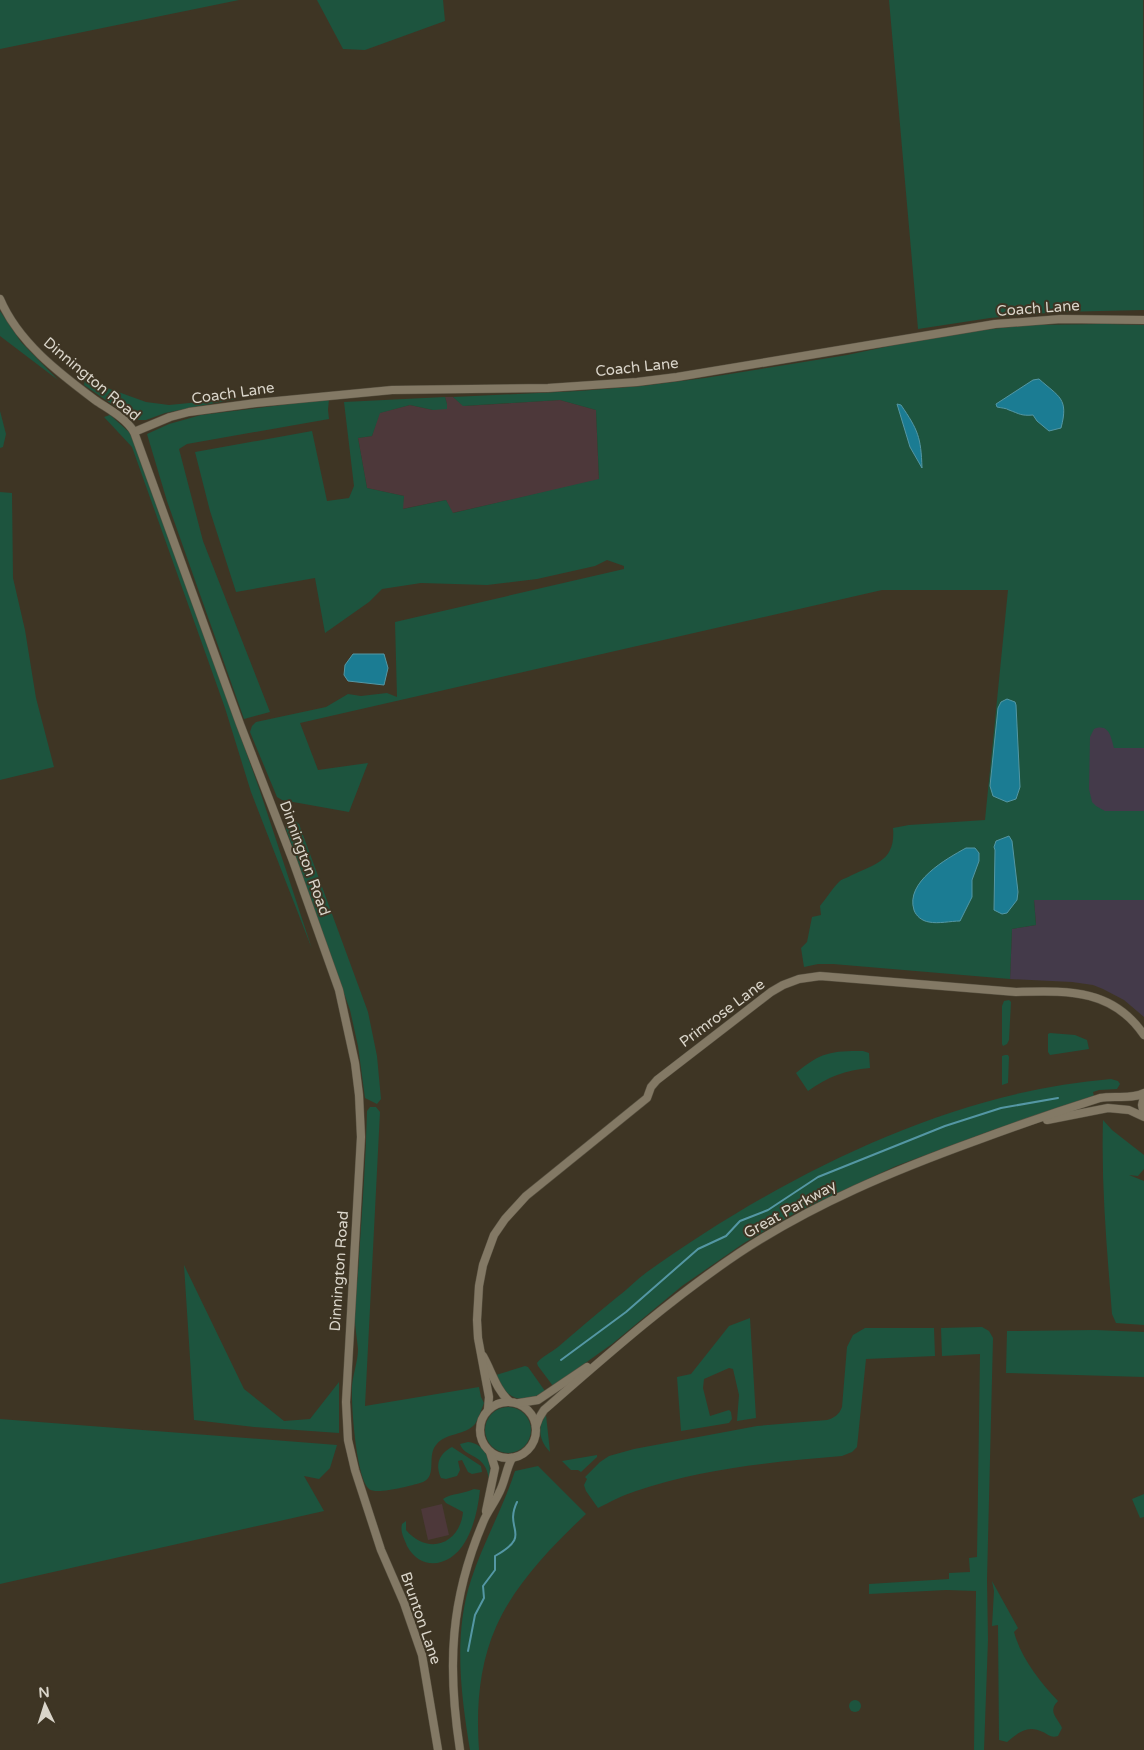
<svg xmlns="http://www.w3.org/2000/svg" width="1144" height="1750" viewBox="0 0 1144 1750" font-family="'Varela Round',sans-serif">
<rect width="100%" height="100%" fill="#3e3524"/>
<g fill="#4d383a">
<path d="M 445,397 L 453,397 L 464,406 L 560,400 L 596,410 L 599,480 L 452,513 L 446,500 L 402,509 L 404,496 L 367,488 L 358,438 L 372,436 L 379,413 L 410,405 L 433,410 L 447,404 Z"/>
<path d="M 442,1504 L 449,1535 L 428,1540 L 421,1509 Z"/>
</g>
<path fill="#443a4a" d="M 1018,695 L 1144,717 L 1144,1017 L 1124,1000 L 1103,989 L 1093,985 L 1072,982 L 1010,979 L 1012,929 L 1036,925 Z"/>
<g fill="#1d543e" fill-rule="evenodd">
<path d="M 0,0 L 239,0 L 0,49 Z"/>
<path d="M 317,0 L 443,0 L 445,21 L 365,50 L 343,49 Z"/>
<path d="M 889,0 L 1143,0 L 1144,310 L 1058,312 L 990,318 L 918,329 Z"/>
<path d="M 0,311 L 21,342 L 58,380 L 0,336 Z"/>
<path d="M 1105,324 L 1144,325 L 1144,748 L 1114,748 C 1111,737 1109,723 1094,729 L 1090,737 L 1089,789 L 1092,802 L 1096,806 L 1105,811 L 1144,811 L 1144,900 L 1034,900 L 1036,925 L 1012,929 L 1010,979 L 833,964 L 818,964 L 804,967 L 801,948 L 807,942 L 812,917 L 821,915 L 820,906 C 825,900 835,885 840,881 C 842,879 847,878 850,876 C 875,864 896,861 893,828 L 909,825 L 985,820 L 1008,590 L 882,590 L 300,723 L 318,770 L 368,763 L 349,812 L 282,800 L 277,797 L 250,732 L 252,726 L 256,722 L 326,707 L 348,694 L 361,696 L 387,693 L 397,697 L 395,622 L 624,569 L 624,566 L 607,560 L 595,566 L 537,579 L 487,585 L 421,583 L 382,589 L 369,602 L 325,633 L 315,578 L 236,592 L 210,511 L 195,452 L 312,431 L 327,501 L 349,498 L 354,486 L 344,402 L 445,397 L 447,404 L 447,409 L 433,410 L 410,405 L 380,413 L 372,436 L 358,438 L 367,488 L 404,496 L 403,509 L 446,500 L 453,513 L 599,479 L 596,410 L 560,400 L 463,406 L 453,397 L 579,391 L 642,386 L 705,378 L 847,355 L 904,343 L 974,331 L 1031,325 ZM 898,405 C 915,426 923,438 921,466 L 910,447 Z"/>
<path d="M 85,380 L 146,402 L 169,405 L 240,398 L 165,413 L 146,420 L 138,420 L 129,416 L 84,385 Z"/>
<path d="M 329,399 L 328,410 L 329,419 L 187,444 L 179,449 L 203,541 L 270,712 L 244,719 L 167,501 L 147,434 L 169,424 L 201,415 Z"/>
<path d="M 0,411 L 6,434 L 3,447 L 0,448 Z"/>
<path d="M 110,415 L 129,432 L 136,444 L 259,788 L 312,949 L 251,792 L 225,708 L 132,447 L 104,417 Z"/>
<path d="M 0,492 L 12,493 L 13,578 L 25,630 L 36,698 L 54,767 L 0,780 Z"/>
<path d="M 291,821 L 295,821 L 299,824 L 368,1012 L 377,1056 L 381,1099 L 377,1104 L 365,1098 L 358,1046 L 350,1010 L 286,829 L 287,823 Z"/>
<path d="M 1009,1000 L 1011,1002 L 1009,1040 L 1007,1044 L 1003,1046 L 1002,1044 L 1002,1006 L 1004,1001 Z"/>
<path d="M 1050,1033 L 1075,1035 L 1087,1040 L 1089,1049 L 1050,1055 L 1048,1052 L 1048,1034 Z"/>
<path d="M 863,1051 L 869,1053 L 870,1068 C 845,1070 828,1077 808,1091 L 796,1073 C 821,1052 831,1051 863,1051 Z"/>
<path d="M 1005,1055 L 1008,1055 L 1009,1057 L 1008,1083 L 1002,1085 L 1002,1056 Z"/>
<path d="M 1111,1079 L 1118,1081 L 1120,1084 L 1117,1089 L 1099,1090 L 1093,1092 L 1094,1096 L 1080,1102 L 990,1131 L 896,1166 L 797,1212 L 744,1243 L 682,1286 L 612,1344 L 553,1386 L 538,1366 L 537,1363 C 542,1356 551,1353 558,1347 C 577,1331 596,1314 616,1298 C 627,1290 636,1280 647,1272 C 780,1177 947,1092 1111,1079 Z"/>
<path d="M 370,1107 L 376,1107 L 380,1112 L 365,1406 L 479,1387 L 481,1397 L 484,1403 C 481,1410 479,1418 475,1424 C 465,1436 446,1432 436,1445 C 426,1457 439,1478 420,1483 C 410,1486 376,1495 369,1489 C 356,1478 351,1404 352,1386 C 353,1374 358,1361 358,1349 C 357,1338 355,1328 355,1318 C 355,1298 358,1278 359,1258 C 362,1209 366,1160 367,1111 Z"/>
<path d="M 1103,1120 L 1112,1130 L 1144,1155 L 1144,1169 L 1138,1176 L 1129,1175 L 1144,1181 L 1144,1325 L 1116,1323 L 1112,1314 C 1107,1249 1101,1185 1103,1120 Z"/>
<path d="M 184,1265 L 244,1389 L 284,1421 L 310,1419 L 339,1382 L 339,1433 L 254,1427 L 194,1420 Z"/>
<path d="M 750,1318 L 756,1418 L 737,1421 L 739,1395 L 733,1369 L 729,1368 L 704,1379 L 703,1388 L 710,1416 L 729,1410 L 731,1412 L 732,1419 L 729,1423 L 681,1431 L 677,1377 L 691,1374 L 729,1326 Z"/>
<path d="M 982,1327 L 989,1331 L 993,1338 L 987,1580 L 988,1640 L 984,1750 L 974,1750 L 976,1591 L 946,1590 L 869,1594 L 869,1584 L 949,1579 L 949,1573 L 970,1572 L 969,1558 L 977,1557 L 980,1354 L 942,1356 L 941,1328 Z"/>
<path d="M 865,1328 L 934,1328 L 935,1356 L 866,1359 L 857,1447 L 852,1452 L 842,1456 C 773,1462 703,1468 636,1491 C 623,1495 610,1502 598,1508 L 586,1491 L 584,1485 L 587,1479 L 585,1477 L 600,1462 L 609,1456 L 634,1449 L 757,1426 L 827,1420 C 834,1418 839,1415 842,1407 L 847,1347 L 853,1335 Z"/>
<path d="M 1095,1330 L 1144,1332 L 1144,1377 L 1006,1373 L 1007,1331 Z"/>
<path d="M 525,1366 L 528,1367 L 545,1391 C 521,1406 507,1400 496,1375 Z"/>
<circle cx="508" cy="1430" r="23"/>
<path d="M 546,1415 L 550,1452 C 540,1442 536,1427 546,1415 Z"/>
<path d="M 0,1419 L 337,1445 L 330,1468 L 319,1479 L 304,1476 L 324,1511 L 0,1584 Z"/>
<path d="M 468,1442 C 487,1444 492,1463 489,1479 C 485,1452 465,1459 460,1444 Z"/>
<path d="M 452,1447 L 481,1466 L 482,1472 L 472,1474 L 468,1472 L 462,1460 L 458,1461 L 460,1470 L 457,1476 L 446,1479 L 441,1478 C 435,1464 439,1454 452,1447 Z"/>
<path d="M 597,1455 L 597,1457 L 581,1472 L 578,1470 L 571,1470 L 562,1461 Z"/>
<path d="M 538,1466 L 586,1514 C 553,1545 514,1585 496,1627 C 479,1665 476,1709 479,1750 L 470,1750 C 461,1695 453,1635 471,1580 C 483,1543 503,1508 515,1471 Z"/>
<path d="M 474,1489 L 480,1490 C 478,1508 474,1527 465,1542 C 451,1566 422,1573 407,1546 C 404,1538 400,1532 402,1524 L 406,1521 L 406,1530 C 428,1556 460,1544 463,1512 L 446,1503 L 443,1499 C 452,1493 464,1494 474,1489 Z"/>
<path d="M 1144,1494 L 1144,1517 L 1140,1518 L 1132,1499 Z"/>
<path d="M 992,1581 L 1018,1628 L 1014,1632 C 1021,1658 1040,1682 1058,1701 C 1047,1712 1058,1718 1062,1728 L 1058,1736 C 1051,1738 1049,1735 1043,1732 C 1027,1724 1018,1733 1007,1742 L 999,1740 L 998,1625 L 992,1626 L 994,1591 Z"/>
<circle cx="855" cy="1706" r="6"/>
</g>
<g fill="#1b7c93" stroke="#5497a4">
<path d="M 1039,379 C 1059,397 1069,398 1061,428 L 1049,431 L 1037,421 L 1033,415 C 1021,416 1020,414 1009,410 C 1006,408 1001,408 997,407 L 996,404 L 1033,380 Z"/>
<path d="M 897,404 L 901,405 C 918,430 921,437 922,468 L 910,447 Z"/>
<path d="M 353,654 L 384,654 L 388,668 L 384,685 L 348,681 L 344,675 L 345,665 Z"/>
<path d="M 1007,699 L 1015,702 L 1016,705 L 1020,787 L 1016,799 L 1007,802 L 993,796 L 990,786 L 998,708 L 1001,702 Z"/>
<path d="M 1009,836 L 1012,841 L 1018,892 L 1017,900 L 1007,913 L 1002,914 L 994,910 L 995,850 L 994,847 L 996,841 Z"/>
<path d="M 966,848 L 975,848 L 979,853 L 979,861 L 972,880 L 972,897 L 960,921 C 951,921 938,924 929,922 C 922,921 916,916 914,910 C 905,882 946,859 966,848 Z"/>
</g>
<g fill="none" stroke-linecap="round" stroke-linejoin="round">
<g stroke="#5497a4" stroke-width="2">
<path d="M 561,1360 L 626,1312 L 698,1249 L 726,1236 L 740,1221 L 768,1210 L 818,1177 L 945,1126 L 1001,1108 L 1058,1098"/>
<path d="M 468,1651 L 475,1615 L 484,1598 L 483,1586 L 495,1570 L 495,1556 C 534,1534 503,1531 517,1502"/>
</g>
<defs>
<g id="tertiary">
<path d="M 0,299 C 18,342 59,373 95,400 C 108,409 126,418 134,432 L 240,724 L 293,861 L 339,990 L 355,1063 L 359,1095 L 361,1137 L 346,1402 L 348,1440 L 355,1470 L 381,1550 L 404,1603 L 422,1655 L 438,1750"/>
<path d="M 134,432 L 170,417 L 189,412 L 256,403 L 392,390 L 548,388 L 637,382 L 677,377 L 995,324 L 1061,319 L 1144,320"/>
<path d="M 1144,1096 L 1142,1105 L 1144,1115"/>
<path d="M 1047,1120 L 1108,1108 L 1129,1110 L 1144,1117"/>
<path d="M 483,1356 C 492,1372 496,1389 509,1401"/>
<circle cx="508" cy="1430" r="28"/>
<path d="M 519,1403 L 538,1400 L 587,1367"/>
<path d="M 488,1409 L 489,1397 L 478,1338 L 477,1320 L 479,1286 L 483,1265 L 494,1235 L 505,1219 L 526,1196 L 647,1098 L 651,1087 L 657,1080 L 771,992 L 783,985 L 799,979 L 820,976 L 1016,992 C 1067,991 1112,988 1144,1035"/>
<path d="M 536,1426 L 539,1418 L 544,1410 C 607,1355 669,1300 739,1253 C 813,1204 895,1170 978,1140 C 1018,1125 1059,1111 1100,1098 C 1114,1095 1131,1100 1144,1093"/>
<path d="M 486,1511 L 495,1468 L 490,1452"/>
<path d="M 460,1750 C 447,1666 450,1599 484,1520 C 488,1511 495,1502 499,1493 C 505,1482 506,1469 512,1458"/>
</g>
</defs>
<use href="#tertiary" stroke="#585141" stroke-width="9"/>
<use href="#tertiary" stroke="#837965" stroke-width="8"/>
</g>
<g text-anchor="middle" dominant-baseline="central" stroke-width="4" stroke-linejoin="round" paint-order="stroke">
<g font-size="15" fill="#dad5ca" stroke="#3e3524">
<text transform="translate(1038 308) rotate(-4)">Coach Lane</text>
<text transform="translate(637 367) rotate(-6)">Coach Lane</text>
<text transform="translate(92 379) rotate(40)">Dinnington Road</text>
<text transform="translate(233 393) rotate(-8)">Coach Lane</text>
<text transform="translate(305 858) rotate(70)">Dinnington Road</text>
<text transform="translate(722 1013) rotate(-37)">Primrose Lane</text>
<text transform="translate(790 1209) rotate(-29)">Great Parkway</text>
<text transform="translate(339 1271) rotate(-86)">Dinnington Road</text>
<text transform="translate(421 1618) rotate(71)">Brunton Lane</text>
</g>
</g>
<g transform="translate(45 1705) rotate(356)" stroke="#3e3524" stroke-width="4" paint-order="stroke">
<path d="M0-4L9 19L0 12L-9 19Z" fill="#dad5ca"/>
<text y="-8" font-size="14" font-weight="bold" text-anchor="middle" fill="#dad5ca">N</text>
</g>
</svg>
